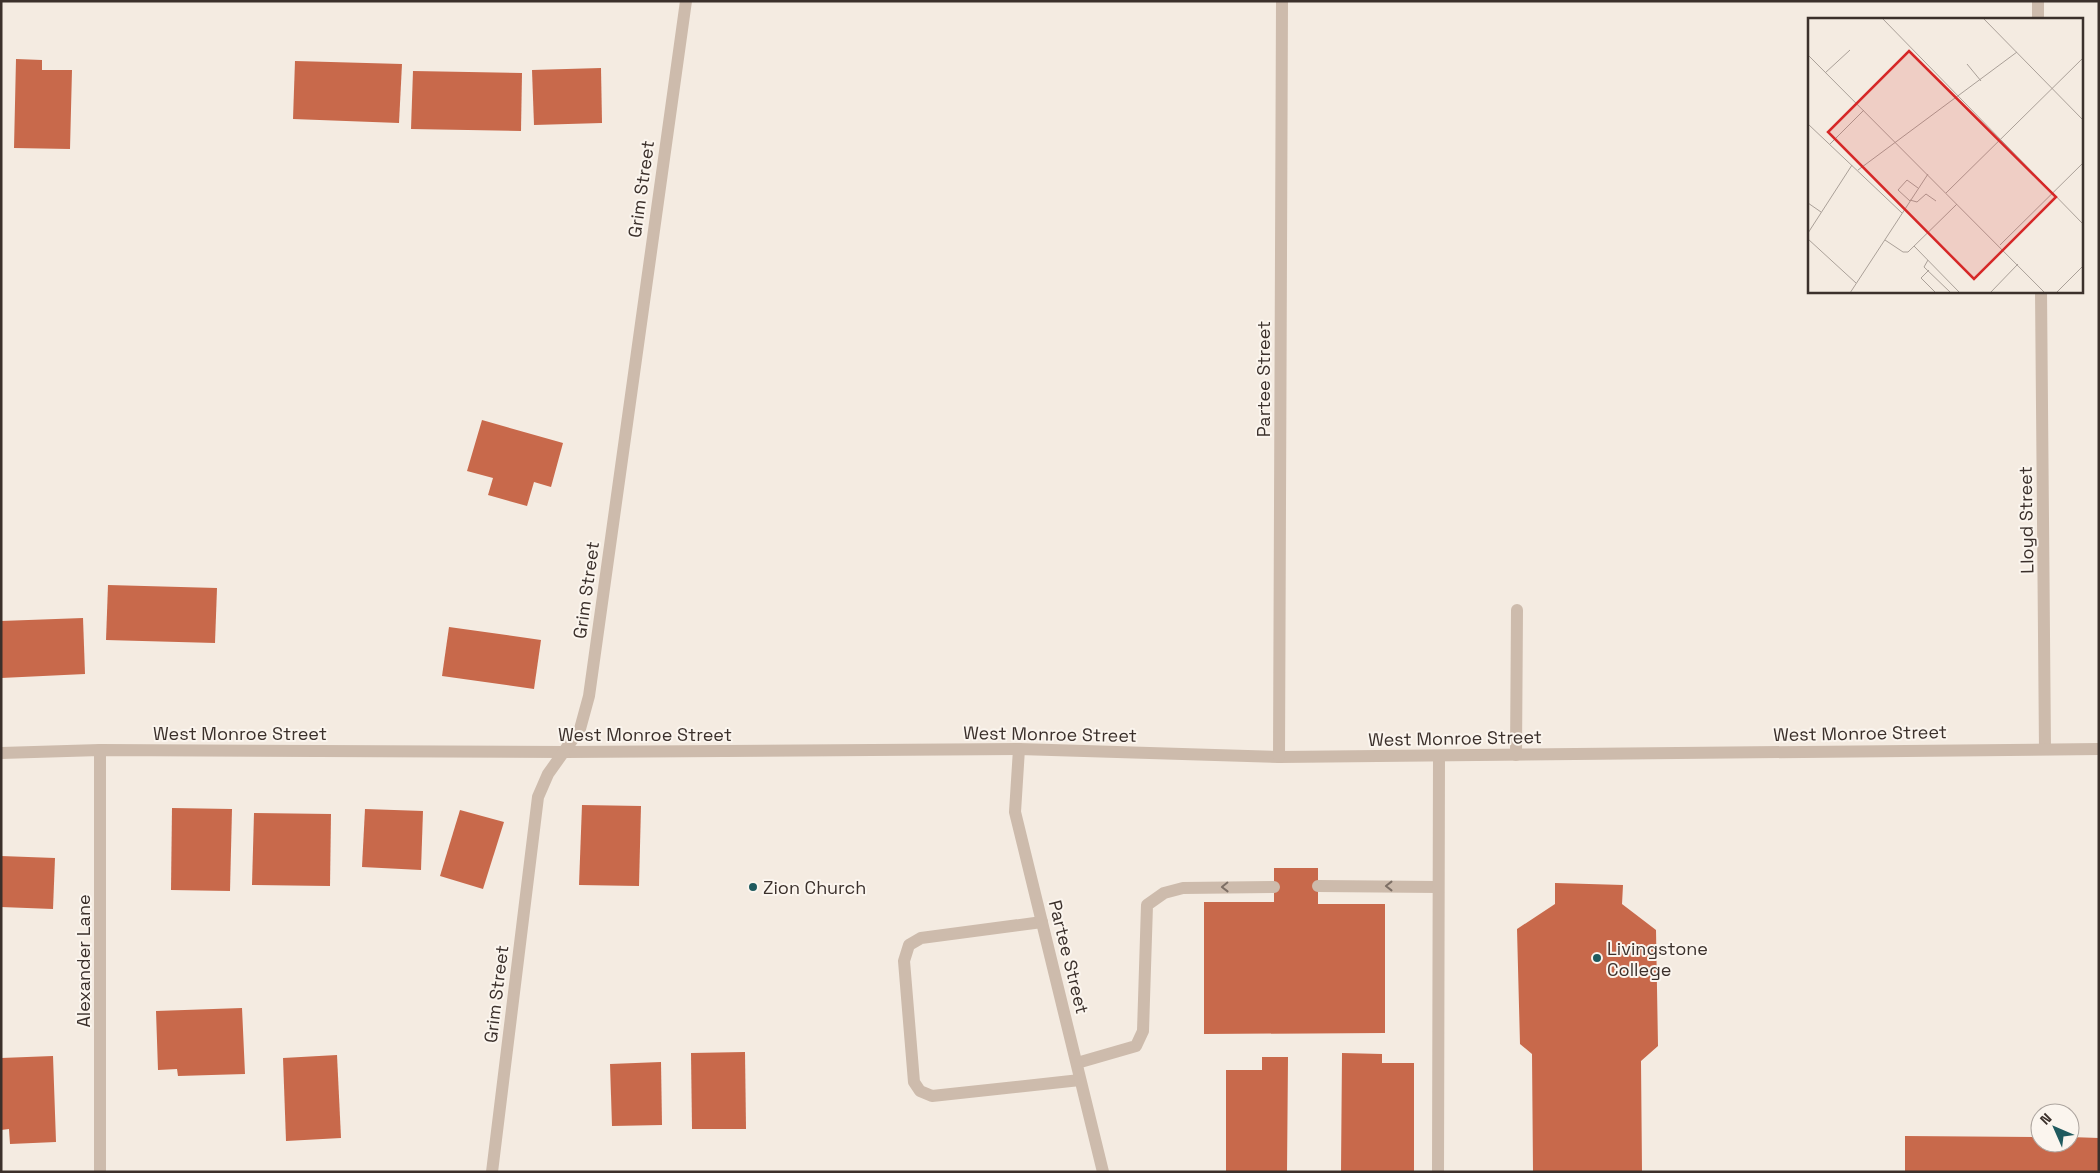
<svg xmlns="http://www.w3.org/2000/svg" width="2100" height="1173" viewBox="0 0 2100 1173" font-family="'Space Grotesk',sans-serif">
<rect width="100%" height="100%" fill="#f4ebe1"/>
<g fill="#c8694b">
<path d="M 16,59 L 42,60 L 42,70 L 72,70 L 70,149 L 14,148 Z"/>
<path d="M 295,61 L 402,64 L 399,123 L 293,119 Z"/>
<path d="M 601,68 L 602,123 L 534,125 L 532,70 Z"/>
<path d="M 413,71 L 522,73 L 521,131 L 411,129 Z"/>
<path d="M 482,420 L 563,443 L 551,487 L 534,482 L 527,506 L 488,495 L 493,478 L 467,471 Z"/>
<path d="M 108,585 L 217,588 L 215,643 L 106,640 Z"/>
<path d="M 83,618 L 85,674 L 1,678 L 1,621 Z"/>
<path d="M 449,627 L 541,640 L 534,689 L 442,676 Z"/>
<path d="M 582,805 L 641,806 L 639,886 L 579,885 Z"/>
<path d="M 172,808 L 232,809 L 230,891 L 171,890 Z"/>
<path d="M 365,809 L 423,811 L 421,870 L 362,867 Z"/>
<path d="M 460,810 L 504,822 L 483,889 L 440,876 Z"/>
<path d="M 254,813 L 331,814 L 330,886 L 252,885 Z"/>
<path d="M 1,856 L 55,858 L 53,909 L 1,907 Z"/>
<path d="M 1274,868 L 1318,868 L 1318,904 L 1385,904 L 1385,1033 L 1204,1034 L 1204,902 L 1274,902 Z"/>
<path d="M 1555,883 L 1623,885 L 1622,904 L 1656,930 L 1658,1046 L 1641,1061 L 1642,1172 L 1533,1172 L 1532,1054 L 1520,1044 L 1517,929 L 1555,904 Z"/>
<path d="M 242,1008 L 245,1074 L 178,1076 L 177,1069 L 158,1070 L 156,1011 Z"/>
<path d="M 745,1052 L 746,1129 L 692,1129 L 691,1053 Z"/>
<path d="M 1342,1053 L 1382,1054 L 1382,1063 L 1414,1063 L 1414,1172 L 1341,1172 Z"/>
<path d="M 337,1055 L 341,1138 L 286,1141 L 283,1058 Z"/>
<path d="M 53,1056 L 56,1142 L 10,1144 L 9,1129 L 1,1130 L 1,1058 Z"/>
<path d="M 1262,1057 L 1288,1057 L 1287,1172 L 1226,1172 L 1226,1070 L 1262,1070 Z"/>
<path d="M 661,1062 L 662,1125 L 612,1126 L 610,1064 Z"/>
<path d="M 1905,1136 L 2040,1137 L 2040,1143 L 2070,1143 L 2070,1137 L 2099,1138 L 2099,1172 L 1905,1172 Z"/>
</g>
<g fill="none" stroke-linecap="round" stroke-linejoin="round">
<g stroke="#cdbbac" stroke-width="12">
<path d="M 1516,755 L 1517,610"/>
<path d="M 1318,886 L 1438,887"/>
<path d="M 1042,922 L 921,938 L 909,945 L 904,961 L 914,1082 L 920,1091 L 932,1096 L 1080,1080"/>
<path d="M 1077,1063 L 1136,1046 L 1143,1031 L 1147,905 L 1164,893 L 1183,888 L 1274,887"/>
<path d="M 1438,1172 L 1439,756"/>
</g>
<g stroke="#cdbbac" stroke-width="12">
<path d="M 2038,1 L 2038,19"/>
<path d="M 2041,291 L 2045,749"/>
<path d="M 1019,749 L 1015,812 L 1103,1172"/>
<path d="M 1,753 L 100,750 L 565,752 L 1019,749 L 1279,757 L 2099,749"/>
<path d="M 1279,757 L 1282,1"/>
<path d="M 100,1172 L 100,750"/>
<path d="M 492,1172 L 538,797 L 548,774 L 580,729 L 589,696 L 686,1"/>
</g>
</g>
<defs><path id="oneway-chevron" d="M-2-3.5L2.5 0L-2 3.5" fill="none" stroke-width="1.6" stroke-linecap="round" stroke-linejoin="round" transform="scale(1.25)"/></defs>
<g stroke="#7d6f65">
<use href="#oneway-chevron" transform="translate(1389 886) rotate(-180)"/>
<use href="#oneway-chevron" transform="translate(1225 887) rotate(179)"/>
</g>
<g fill="#1f5a5e" stroke="#fbf5ee" stroke-width="2">
<circle cx="753" cy="887" r="5"/>
<circle cx="1597" cy="958" r="5"/>
</g>
<g text-anchor="middle" dominant-baseline="central" stroke-width="4" stroke-linejoin="round" paint-order="stroke">
<g font-size="18" fill="#3b302b" stroke="#fbf5ee">
<text transform="translate(641 189) rotate(-82)">Grim Street</text>
<text transform="translate(1263 379) rotate(-90)">Partee Street</text>
<text transform="translate(2026 520) rotate(-91)">Lloyd Street</text>
<text transform="translate(586 590) rotate(-82)">Grim Street</text>
<text x="240" y="733">West Monroe Street</text>
<text transform="translate(1860 733) rotate(-1)">West Monroe Street</text>
<text x="645" y="734">West Monroe Street</text>
<text transform="translate(1050 734) rotate(1)">West Monroe Street</text>
<text transform="translate(1455 738) rotate(-1)">West Monroe Street</text>
<text transform="translate(1069 957) rotate(76)">Partee Street</text>
<text transform="translate(83 961) rotate(-90)">Alexander Lane</text>
<text transform="translate(496 994) rotate(-83)">Grim Street</text>
</g>
<g font-size="18" fill="#3b302b" stroke="#fbf5ee" text-anchor="start">
<text x="763" y="887">Zion Church</text>
<text x="1607" y="948">Livingstone<tspan x="1607" dy="21">College</tspan></text>
</g>
</g>
<g transform="translate(1808 18)">
<rect width="275" height="275" fill="#f4ebe1"/>
<path fill="none" stroke="#aaa098" stroke-width="1" d="M 74,0 L 275,206M 175,0 L 275,102M 0,37 L 237,275M 159,46 L 173,63M 17,55 L 42,32M 0,106 L 94,195M 22,126 L 56,92M 50,152 L 209,34M 138,175 L 275,40M 102,182 L 109,184 L 118,176 L 128,183M 102,183 L 90,172 L 99,162 L 110,170M 0,185 L 13,194M 0,215 L 44,147M 0,221 L 48,265M 77,222 L 95,234 L 100,234 L 149,186M 192,227 L 275,145M 106,228 L 152,275M 120,242 L 116,249 L 143,275M 121,252 L 113,260 L 128,275M 42,275 L 120,156M 182,275 L 210,246M 248,275 L 275,248"/>
<path fill="#d62828" fill-opacity="0.15" stroke="#d62828" stroke-width="2.5" d="M 101,33 L 248,179 L 166,261 L 20,114 Z"/>
<rect width="275" height="275" fill="none" stroke="#3b302b" stroke-width="2.5"/>
</g>
<rect width="2100" height="1173" fill="none" stroke="#3b302b" stroke-width="5"/>
<g transform="translate(2055 1128) rotate(315)"><circle r="24" fill="#fbf5ee" stroke="#aea6a0"/>
<path d="M0-4L9 19L0 12L-9 19Z" fill="#1f5a5e"/>
<text y="-8" font-size="14" font-weight="bold" text-anchor="middle" fill="#3b302b">N</text>
</g>
</svg>
